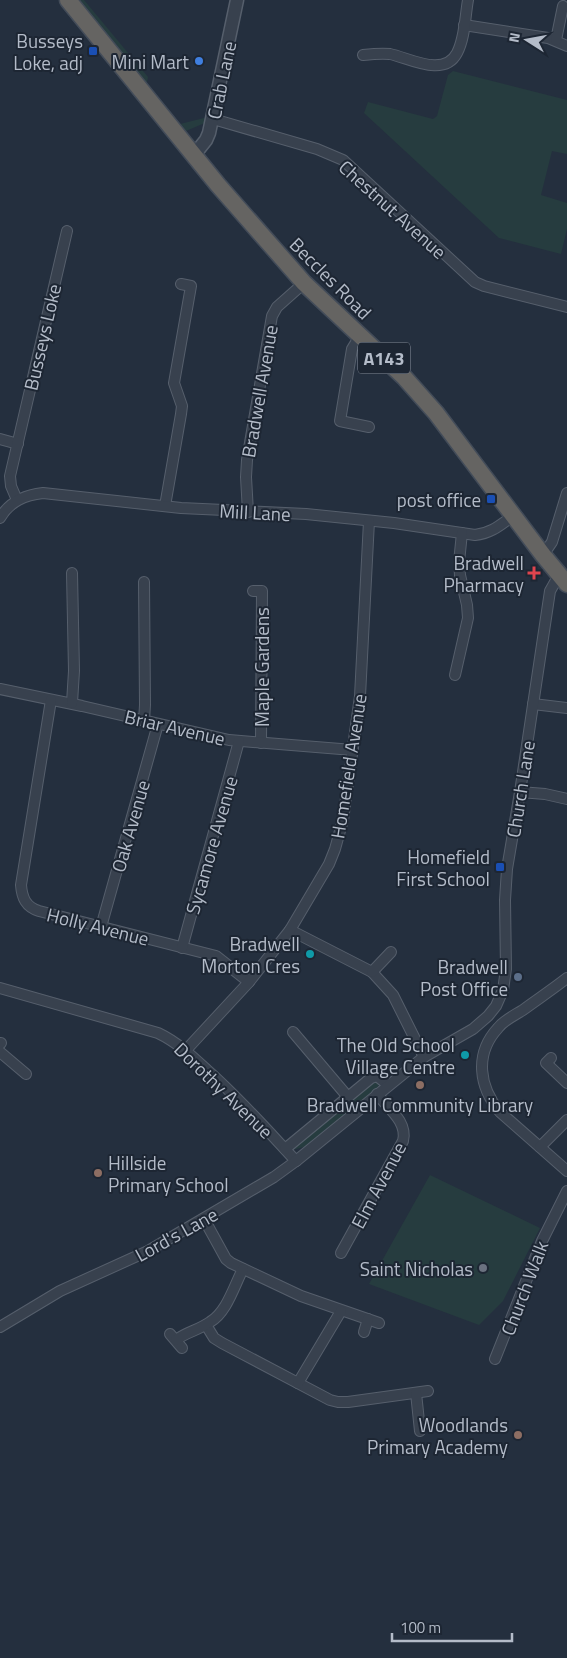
<svg xmlns="http://www.w3.org/2000/svg" width="567" height="1658" viewBox="0 0 567 1658" font-family="'Titillium Web',sans-serif">
<rect width="100%" height="100%" fill="#242f3e"/>
<g fill="#263c3f">
<path d="M 77,0 L 84,0 L 148,77 L 147,82 L 146,84 Z"/>
<path d="M 453,71 L 567,100 L 567,154 L 552,151 L 541,195 L 567,203 L 567,229 L 561,254 L 499,238 L 364,113 L 368,102 L 433,119 L 437,116 L 448,75 Z"/>
<path d="M 208,117 L 207,122 L 186,131 L 180,124 Z"/>
<path d="M 375,1082 L 379,1084 L 377,1088 L 304,1147 L 292,1150 Z"/>
<path d="M 430,1175 L 540,1228 L 503,1301 L 479,1325 L 369,1284 Z"/>
</g>
<g fill="none" stroke-linecap="round" stroke-linejoin="round">
<defs>
<g id="minor">
<path d="M 464,25 L 548,38 L 567,46"/>
<path d="M 556,40 L 563,6"/>
<path d="M 363,55 C 372,54 381,53 390,54 C 409,58 444,78 457,53 C 465,38 465,17 468,0"/>
<path d="M 213,119 L 317,149 L 343,160 L 475,282 L 484,286 L 567,307"/>
<path d="M 360,336 L 352,349 L 340,421 L 369,427"/>
<path d="M 0,439 L 18,444"/>
<path d="M 17,500 L 11,486 L 10,476 L 67,231"/>
<path d="M 165,506 L 181,414 L 182,406 L 174,383 L 191,286 L 181,284"/>
<path d="M 248,512 L 246,477 L 247,460 L 272,316 L 277,307 L 304,283"/>
<path d="M 0,518 C 10,501 25,495 43,493 L 181,508 L 306,514 L 394,523 L 475,535 C 492,533 500,525 514,515"/>
<path d="M 543,555 L 552,542 L 567,493"/>
<path d="M 253,591 L 262,591 L 261,743"/>
<path d="M 455,675 L 468,618 L 467,605 L 460,575 L 459,562 L 462,533"/>
<path d="M 0,689 L 82,706 L 229,740 L 353,750"/>
<path d="M 51,700 L 21,885 C 22,898 26,907 39,911 L 216,956 L 249,982"/>
<path d="M 72,703 L 74,671 L 72,573"/>
<path d="M 533,704 L 567,708"/>
<path d="M 144,721 L 145,705 L 144,582"/>
<path d="M 520,792 L 545,794 L 567,799"/>
<path d="M 101,927 L 158,724"/>
<path d="M 290,930 L 372,972 L 393,995 L 424,1057"/>
<path d="M 182,948 L 239,741"/>
<path d="M 372,972 L 391,952"/>
<path d="M 567,978 C 553,989 538,999 523,1010 C 515,1015 504,1020 498,1028 C 474,1054 479,1087 500,1112 L 567,1171"/>
<path d="M 0,988 L 158,1033 C 177,1042 192,1056 207,1070 C 239,1098 267,1130 296,1161"/>
<path d="M 293,1032 L 348,1097"/>
<path d="M 0,1044 L 1,1043"/>
<path d="M 186,1050 L 249,982 L 290,930 L 329,864 L 335,849 L 343,820 L 360,696 L 369,521"/>
<path d="M 0,1052 L 26,1074"/>
<path d="M 551,1058 L 546,1063 L 567,1083"/>
<path d="M 540,1147 L 567,1120"/>
<path d="M 285,1149 L 371,1078 L 377,1076 L 388,1085"/>
<path d="M 204,1219 L 226,1259 L 231,1263 L 301,1296 L 379,1323"/>
<path d="M 341,1253 L 403,1141 C 408,1122 388,1108 377,1094"/>
<path d="M 206,1325 L 214,1338 L 222,1343 L 330,1400 L 338,1402 L 348,1402 L 428,1391"/>
<path d="M 0,1327 L 60,1291 L 148,1251 L 274,1177 L 296,1161 L 424,1057 L 473,1029 L 488,1016 L 496,1006 L 503,990 L 506,969 L 505,900 L 507,869 L 520,792 L 550,591 L 559,575"/>
<path d="M 364,1332 L 368,1319"/>
<path d="M 170,1334 L 182,1348"/>
<path d="M 176,1340 C 186,1332 199,1330 210,1322 C 227,1312 234,1286 243,1269"/>
<path d="M 495,1359 L 542,1241 L 567,1191"/>
<path d="M 298,1383 L 341,1311"/>
<path d="M 416,1393 L 420,1431"/>
</g>
<path id="tertiary" d="M 194,155 L 206,140 L 209,133 L 237,0"/>
<path id="trunk" d="M 68,0 L 218,185 L 304,283 L 404,377 L 436,413 L 543,555 L 567,584"/>
</defs>
<use href="#minor" stroke="#565f6c" stroke-width="12"/>
<use href="#tertiary" stroke="#565f6c" stroke-width="15"/>
<use href="#trunk" stroke="#434c59" stroke-width="19"/>
<use href="#minor" stroke="#38414e" stroke-width="10"/>
<use href="#tertiary" stroke="#38414e" stroke-width="12"/>
<use href="#trunk" stroke="#656462" stroke-width="16"/>
</g>
<g fill="#1a4fb4" stroke="#1d2633" stroke-width="2">
<rect x="88" y="46" width="10" height="10" rx="2.5"/>
<rect x="486" y="494" width="10" height="10" rx="2.5"/>
<rect x="495" y="862" width="10" height="10" rx="2.5"/>
</g>
<circle fill="#3f7fe0" stroke="#1d2633" stroke-width="2" cx="199" cy="61" r="5"/>
<path fill="#e0444e" stroke="#1d2633" stroke-width="2" d="M531.5 565.5h5v5h5v5h-5v5h-5v-5h-5v-5h5z"/>
<g fill="#0f9aa8" stroke="#1d2633" stroke-width="2">
<circle cx="310" cy="954" r="5"/>
<circle cx="465" cy="1055" r="5"/>
</g>
<circle fill="#5c6f8a" stroke="#1d2633" stroke-width="2" cx="518" cy="977" r="5"/>
<g fill="#8d6e63" stroke="#1d2633" stroke-width="2">
<circle cx="420" cy="1085" r="5"/>
<circle cx="98" cy="1173" r="5"/>
<circle cx="518" cy="1435" r="5"/>
</g>
<circle fill="#6b7280" stroke="#1d2633" stroke-width="2" cx="483" cy="1268" r="5"/>
<g text-anchor="middle" dominant-baseline="central" stroke-width="4" stroke-linejoin="round" paint-order="stroke">
<rect fill="#1d2633" stroke="#878f9c" stroke-width="1" x="358" y="342.5" width="52" height="31" rx="4"/>
<g font-size="18" font-weight="bold" fill="#b4bcc9">
<text x="384" y="358">A143</text>
</g>
<g font-size="19" fill="#b4bcc9" stroke="#1d2633" text-anchor="end">
<text x="83" y="40">Busseys<tspan x="83" dy="22">Loke, adj</tspan></text>
<text x="189" y="61">Mini Mart</text>
<text x="481" y="499">post office</text>
<text x="524" y="562">Bradwell<tspan x="524" dy="22">Pharmacy</tspan></text>
<text x="490" y="856">Homefield<tspan x="490" dy="22">First School</tspan></text>
<text x="300" y="943">Bradwell<tspan x="300" dy="22">Morton Cres</tspan></text>
<text x="508" y="966">Bradwell<tspan x="508" dy="22">Post Office</tspan></text>
<text x="455" y="1044">The Old School<tspan x="455" dy="22">Village Centre</tspan></text>
<text x="420" y="1104" text-anchor="middle">Bradwell Community Library</text>
<text x="108" y="1162" text-anchor="start">Hillside<tspan x="108" dy="22">Primary School</tspan></text>
<text x="473" y="1268">Saint Nicholas</text>
<text x="508" y="1424">Woodlands<tspan x="508" dy="22">Primary Academy</tspan></text>
</g>
<g font-size="19" fill="#b4bcc9" stroke="#1d2633">
<text transform="translate(221 80) rotate(-78)">Crab Lane</text>
<text transform="translate(393 209) rotate(42)">Chestnut Avenue</text>
<text transform="translate(331 278) rotate(45)">Beccles Road</text>
<text transform="translate(42 337) rotate(-77)">Busseys Loke</text>
<text transform="translate(259 391) rotate(-80)">Bradwell Avenue</text>
<text transform="translate(255 512) rotate(3)">Mill Lane</text>
<text transform="translate(261 667) rotate(-90)">Maple Gardens</text>
<text transform="translate(175 727) rotate(13)">Briar Avenue</text>
<text transform="translate(348 766) rotate(-81)">Homefield Avenue</text>
<text transform="translate(520 789) rotate(-81)">Church Lane</text>
<text transform="translate(130 826) rotate(-74)">Oak Avenue</text>
<text transform="translate(211 845) rotate(-74)">Sycamore Avenue</text>
<text transform="translate(98 926) rotate(14)">Holly Avenue</text>
<text transform="translate(224 1090) rotate(44)">Dorothy Avenue</text>
<text transform="translate(378 1185) rotate(-62)">Elm Avenue</text>
<text transform="translate(176 1234) rotate(-29)">Lord's Lane</text>
<text transform="translate(524 1288) rotate(-69)">Church Walk</text>
</g>
</g>
<g transform="translate(527 40) rotate(281)" stroke="#1d2633" stroke-width="4" paint-order="stroke">
<path d="M0-4L9 19L0 12L-9 19Z" fill="#b4bcc9"/>
<text y="-8" font-size="14" font-weight="bold" text-anchor="middle" fill="#b4bcc9">N</text>
</g>
<path d="M392 1633v8h120v-8" fill="none" stroke="#b4bcc9" stroke-width="2.5"/>
<text x="400" y="1633" font-size="15" fill="#b4bcc9" stroke="#1d2633" stroke-width="4" paint-order="stroke">100 m</text>
</svg>
